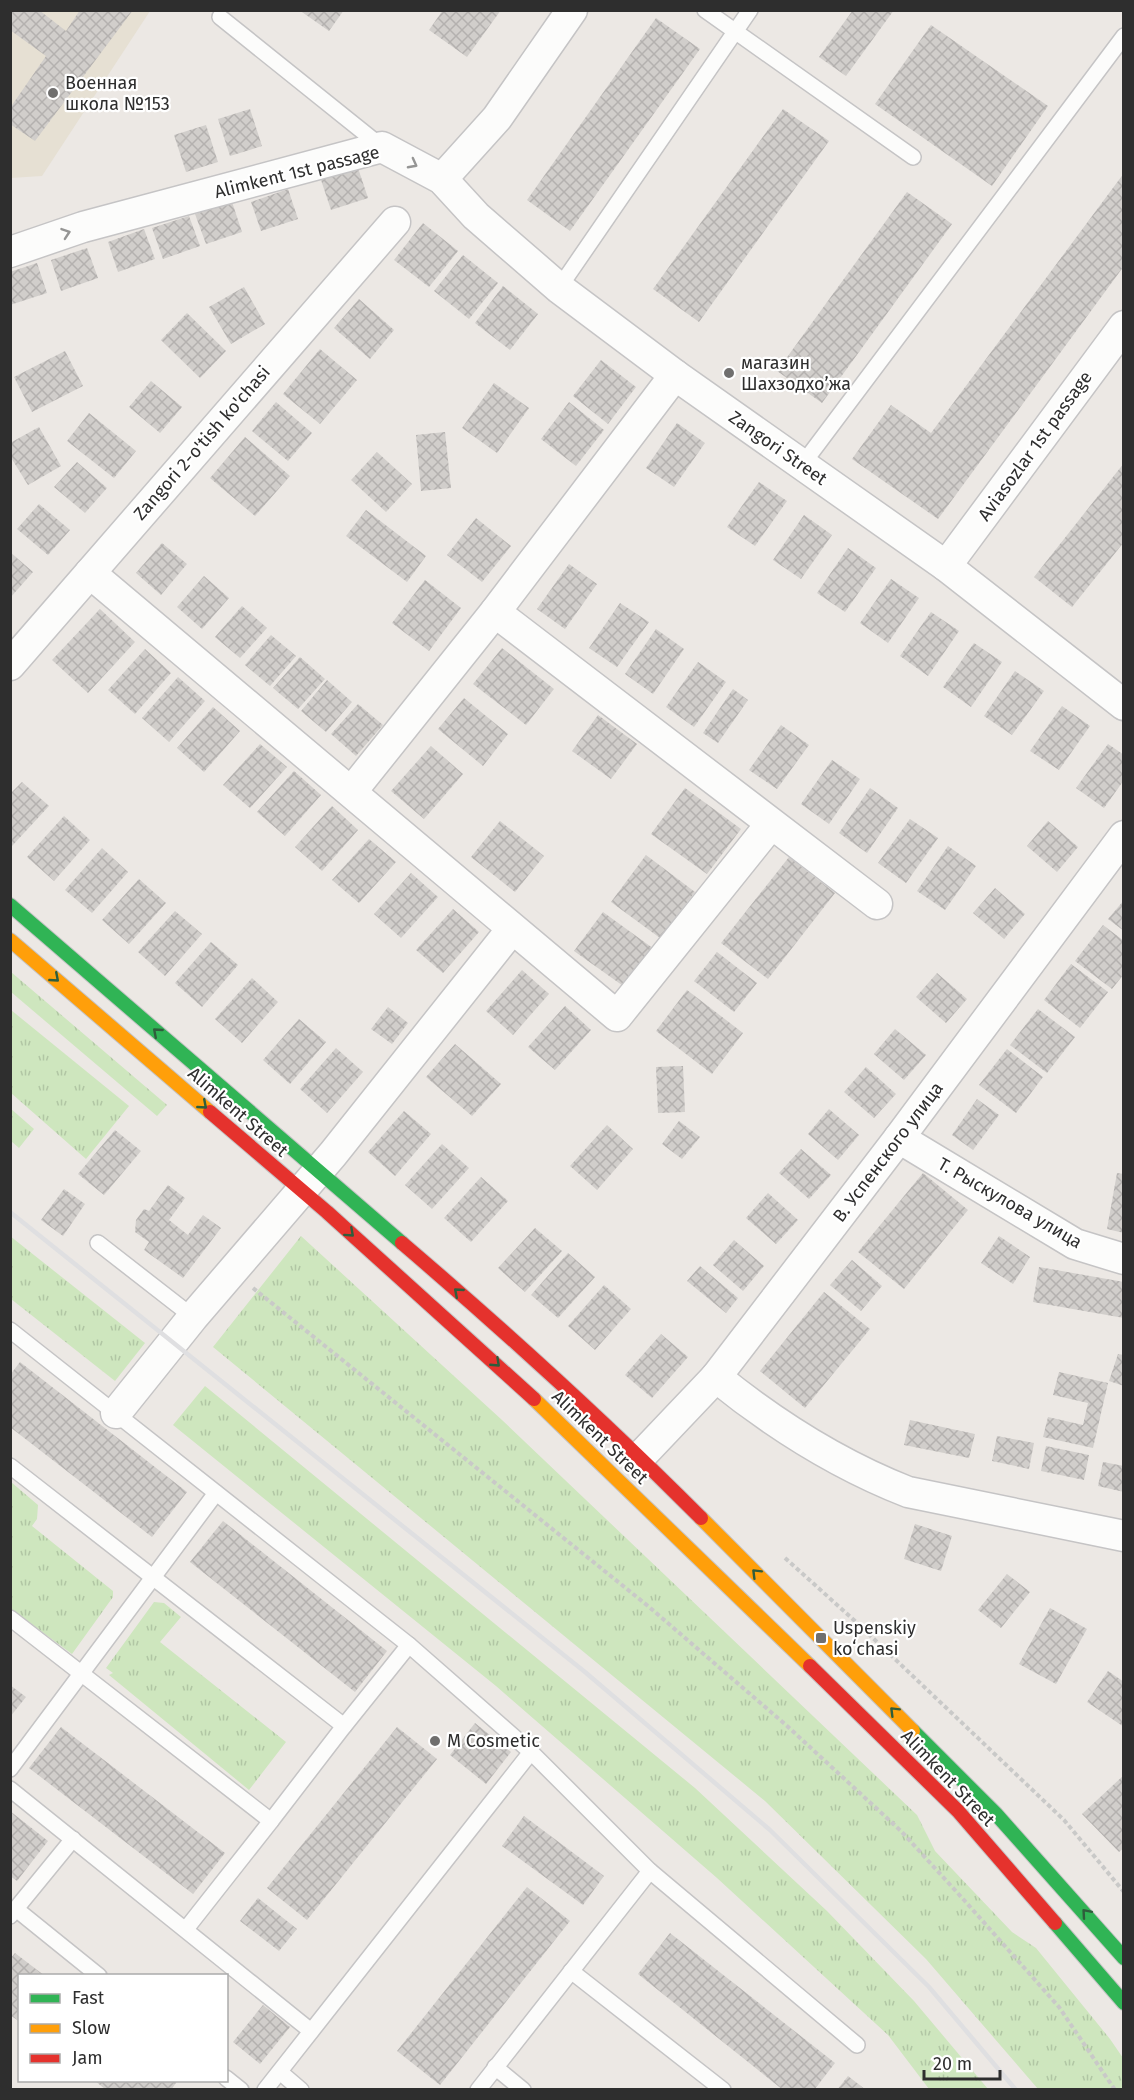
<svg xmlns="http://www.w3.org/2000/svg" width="1134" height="2100" viewBox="0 0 1134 2100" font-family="'Fira Sans',sans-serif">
<defs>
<pattern id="grass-tufts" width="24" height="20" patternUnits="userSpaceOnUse" patternTransform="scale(1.5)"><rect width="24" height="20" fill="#cee6be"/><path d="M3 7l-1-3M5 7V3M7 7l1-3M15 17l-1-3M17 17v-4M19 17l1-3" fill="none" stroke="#b1c6a4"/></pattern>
<pattern id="building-cross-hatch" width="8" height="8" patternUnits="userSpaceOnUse" patternTransform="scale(1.5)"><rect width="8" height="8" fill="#d1cecb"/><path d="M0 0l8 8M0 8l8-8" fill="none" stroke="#b4b1af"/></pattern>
</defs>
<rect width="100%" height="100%" fill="#ece8e4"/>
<path fill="#e6e0d3" d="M 10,11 L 150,11 L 42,176 L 11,178 Z"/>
<g fill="url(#grass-tufts)">
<path d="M 11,972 L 167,1105 L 157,1116 L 11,992 Z"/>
<path d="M 11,1010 L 129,1106 L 86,1159 L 11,1093 Z"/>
<path d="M 10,1108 L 34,1129 L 19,1148 L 11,1141 Z"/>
<path d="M 10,1236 L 145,1343 L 115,1381 L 11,1299 Z"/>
<path d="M 301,1236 L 502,1420 L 917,1815 L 935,1851 L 1012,1932 L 1036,1948 L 1110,2039 L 1123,2058 L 1123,2089 L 1038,2089 L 926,1959 L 765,1801 L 213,1347 Z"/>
<path d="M 205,1386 L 695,1788 L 827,1911 L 914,2001 L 988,2089 L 929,2089 L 888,2035 L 717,1878 L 496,1686 L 173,1425 Z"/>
<path d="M 11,1482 L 38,1505 L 37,1519 L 32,1526 L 113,1591 L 113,1597 L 72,1654 L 11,1609 Z"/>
<path d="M 154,1602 L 164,1603 L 181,1617 L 160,1642 L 286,1742 L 249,1790 L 109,1675 L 113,1673 L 106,1668 Z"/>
</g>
<g fill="url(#building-cross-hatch)">
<path d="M 10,10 L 39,10 L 66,31 L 80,10 L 133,10 L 35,141 L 10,124 L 10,108 L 46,56 L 10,30 Z"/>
<path d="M 299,10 L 344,10 L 329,31 Z"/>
<path d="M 443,10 L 501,10 L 467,57 L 429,30 Z"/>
<path d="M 853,10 L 894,10 L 846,76 L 819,57 Z"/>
<path d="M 656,18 L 700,49 L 570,231 L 527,200 Z"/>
<path d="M 931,25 L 1048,106 L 992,186 L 875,104 Z"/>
<path d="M 250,109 L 262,146 L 230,156 L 218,119 Z"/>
<path d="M 783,109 L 829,141 L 699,322 L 653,289 Z"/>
<path d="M 206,125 L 218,162 L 186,172 L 174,135 Z"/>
<path d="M 358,168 L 368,198 L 331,210 L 321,180 Z"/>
<path d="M 1124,173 L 1124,266 L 938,519 L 852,459 L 891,405 L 931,433 Z"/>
<path d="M 288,189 L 298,219 L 261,231 L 251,202 Z"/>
<path d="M 907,192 L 952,224 L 822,403 L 777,371 Z"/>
<path d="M 232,202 L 242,232 L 206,244 L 195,214 Z"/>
<path d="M 189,216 L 200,246 L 163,259 L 152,228 Z"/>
<path d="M 423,223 L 458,251 L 429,287 L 394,260 Z"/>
<path d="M 144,229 L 155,259 L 118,272 L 108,242 Z"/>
<path d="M 87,248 L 98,278 L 61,291 L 51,260 Z"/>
<path d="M 463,255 L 498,283 L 469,319 L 434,291 Z"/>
<path d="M 37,263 L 47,293 L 10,305 L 10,272 Z"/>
<path d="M 503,286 L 538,314 L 510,350 L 475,323 Z"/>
<path d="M 244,287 L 265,324 L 231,344 L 209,307 Z"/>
<path d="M 359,299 L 394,330 L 370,359 L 334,328 Z"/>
<path d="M 187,313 L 226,351 L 200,378 L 161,340 Z"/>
<path d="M 320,349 L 357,380 L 320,424 L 283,394 Z"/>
<path d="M 65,351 L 83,386 L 32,412 L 14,377 Z"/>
<path d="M 601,360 L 636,387 L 608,424 L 573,396 Z"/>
<path d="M 151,381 L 182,407 L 160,433 L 129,407 Z"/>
<path d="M 494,383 L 529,408 L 497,453 L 462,428 Z"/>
<path d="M 276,402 L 312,433 L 288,461 L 252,431 Z"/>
<path d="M 569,402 L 604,430 L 576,466 L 541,439 Z"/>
<path d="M 89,413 L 136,451 L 114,478 L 67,441 Z"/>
<path d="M 677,423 L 705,443 L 674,487 L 646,468 Z"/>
<path d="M 39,427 L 61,466 L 28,485 L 10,456 L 10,443 Z"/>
<path d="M 445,432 L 451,488 L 421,491 L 416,435 Z"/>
<path d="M 245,437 L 290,476 L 255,516 L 210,478 Z"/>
<path d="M 377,452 L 412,484 L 386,512 L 351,480 Z"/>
<path d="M 77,462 L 107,488 L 85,513 L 54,487 Z"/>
<path d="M 1124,463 L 1124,542 L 1072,607 L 1034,577 Z"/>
<path d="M 759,482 L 787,501 L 755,546 L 727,527 Z"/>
<path d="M 39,504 L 70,530 L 48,555 L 17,529 Z"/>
<path d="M 366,510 L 426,556 L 407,582 L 346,536 Z"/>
<path d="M 804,515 L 832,535 L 801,579 L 773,560 Z"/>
<path d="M 476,518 L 511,546 L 482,582 L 447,555 Z"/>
<path d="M 162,543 L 187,564 L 161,595 L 136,573 Z"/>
<path d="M 848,548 L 876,568 L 845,612 L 817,593 Z"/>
<path d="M 10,552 L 33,572 L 10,598 Z"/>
<path d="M 569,564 L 597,584 L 565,629 L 537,609 Z"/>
<path d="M 204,576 L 229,598 L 202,629 L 177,607 Z"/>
<path d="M 891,579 L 919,598 L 888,643 L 860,623 Z"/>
<path d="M 425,580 L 461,608 L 429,651 L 392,623 Z"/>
<path d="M 620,603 L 649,622 L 617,667 L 589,648 Z"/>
<path d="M 242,606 L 267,628 L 240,658 L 215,637 Z"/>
<path d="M 100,609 L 135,642 L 88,693 L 52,660 Z"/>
<path d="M 931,612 L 959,631 L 928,676 L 900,656 Z"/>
<path d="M 656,629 L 684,649 L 653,694 L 625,674 Z"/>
<path d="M 271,635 L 296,656 L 270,686 L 245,665 Z"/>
<path d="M 974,643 L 1002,662 L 971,707 L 943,687 Z"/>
<path d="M 502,648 L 554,689 L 526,725 L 473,684 Z"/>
<path d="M 145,649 L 171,673 L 135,714 L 108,690 Z"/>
<path d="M 300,657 L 325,679 L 298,709 L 273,688 Z"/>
<path d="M 698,662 L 726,682 L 694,727 L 666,707 Z"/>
<path d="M 1015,671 L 1044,691 L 1012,735 L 984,716 Z"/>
<path d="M 178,677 L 205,701 L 169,742 L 142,718 Z"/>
<path d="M 327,680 L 352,702 L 326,732 L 301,711 Z"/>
<path d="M 733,689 L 748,700 L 718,743 L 703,733 Z"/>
<path d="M 464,698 L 508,734 L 483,766 L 438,729 Z"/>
<path d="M 358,704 L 383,725 L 356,756 L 331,734 Z"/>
<path d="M 1062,706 L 1090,726 L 1059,770 L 1030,751 Z"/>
<path d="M 213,707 L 240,731 L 204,772 L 177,748 Z"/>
<path d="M 598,715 L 637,744 L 611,779 L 572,751 Z"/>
<path d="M 781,725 L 809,745 L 777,789 L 749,770 Z"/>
<path d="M 260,744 L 287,767 L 250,808 L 223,785 Z"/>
<path d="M 1108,744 L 1124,755 L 1124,780 L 1104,808 L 1076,788 Z"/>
<path d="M 431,746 L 463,774 L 424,819 L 391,791 Z"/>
<path d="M 832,760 L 860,779 L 829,824 L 801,804 Z"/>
<path d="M 294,771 L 321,795 L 285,836 L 257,812 Z"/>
<path d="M 22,782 L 49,806 L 12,846 L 10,794 Z"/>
<path d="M 685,788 L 741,829 L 707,874 L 651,834 Z"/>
<path d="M 870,788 L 898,808 L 867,853 L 839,833 Z"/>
<path d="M 332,806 L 358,830 L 322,871 L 295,847 Z"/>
<path d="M 64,816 L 90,840 L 54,881 L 27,857 Z"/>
<path d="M 910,819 L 938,838 L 906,883 L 878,863 Z"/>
<path d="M 500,821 L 544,856 L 515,892 L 471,857 Z"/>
<path d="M 1048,821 L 1078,847 L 1057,872 L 1027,846 Z"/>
<path d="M 369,839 L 396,862 L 359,903 L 332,880 Z"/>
<path d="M 948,846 L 976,866 L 945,910 L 917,891 Z"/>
<path d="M 102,848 L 128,872 L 92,913 L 65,890 Z"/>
<path d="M 646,855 L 695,892 L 660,938 L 611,902 Z"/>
<path d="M 789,857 L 835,893 L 768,979 L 721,943 Z"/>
<path d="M 411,873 L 438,897 L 401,938 L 374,914 Z"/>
<path d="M 139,879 L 166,903 L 129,944 L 102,920 Z"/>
<path d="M 995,888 L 1025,914 L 1004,939 L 973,913 Z"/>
<path d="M 1124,900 L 1124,931 L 1108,919 Z"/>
<path d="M 453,909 L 479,932 L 443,973 L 416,950 Z"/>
<path d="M 175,911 L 202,934 L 165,976 L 138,952 Z"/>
<path d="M 603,912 L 654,949 L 626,988 L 574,951 Z"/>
<path d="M 1103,925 L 1124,941 L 1124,974 L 1112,989 L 1075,961 Z"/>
<path d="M 211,942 L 238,965 L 202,1007 L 175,983 Z"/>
<path d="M 717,952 L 757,983 L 734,1012 L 694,981 Z"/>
<path d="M 1071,964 L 1108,992 L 1080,1028 L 1044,1000 Z"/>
<path d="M 522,970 L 549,994 L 513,1035 L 486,1011 Z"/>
<path d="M 937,973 L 967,999 L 946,1023 L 916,997 Z"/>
<path d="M 252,978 L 278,1002 L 242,1043 L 215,1019 Z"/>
<path d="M 687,990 L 743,1033 L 712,1074 L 656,1031 Z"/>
<path d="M 565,1006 L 591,1030 L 555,1070 L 528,1047 Z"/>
<path d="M 388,1007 L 408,1023 L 392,1044 L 371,1029 Z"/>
<path d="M 1038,1009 L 1075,1037 L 1047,1073 L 1010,1045 Z"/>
<path d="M 299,1019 L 326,1042 L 290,1084 L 263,1060 Z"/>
<path d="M 895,1029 L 926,1055 L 904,1080 L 874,1054 Z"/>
<path d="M 455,1044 L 501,1084 L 472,1116 L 426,1077 Z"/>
<path d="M 336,1048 L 363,1072 L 327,1113 L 300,1089 Z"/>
<path d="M 1007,1049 L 1043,1077 L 1016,1113 L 979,1085 Z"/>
<path d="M 683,1066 L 685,1112 L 658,1113 L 656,1067 Z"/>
<path d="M 866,1067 L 896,1094 L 874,1118 L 844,1092 Z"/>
<path d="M 977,1099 L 999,1115 L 973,1150 L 952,1135 Z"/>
<path d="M 829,1109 L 859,1135 L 838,1160 L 808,1134 Z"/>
<path d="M 404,1111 L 431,1134 L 395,1176 L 368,1152 Z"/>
<path d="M 679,1121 L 700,1137 L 682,1159 L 662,1144 Z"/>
<path d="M 607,1125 L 633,1149 L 597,1190 L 570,1166 Z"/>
<path d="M 115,1130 L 141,1151 L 104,1195 L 78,1174 Z"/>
<path d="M 442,1144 L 469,1168 L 432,1209 L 405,1185 Z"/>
<path d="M 801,1149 L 831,1175 L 809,1199 L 779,1173 Z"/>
<path d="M 923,1173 L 968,1210 L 904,1289 L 858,1252 Z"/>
<path d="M 1117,1173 L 1124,1174 L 1124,1233 L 1107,1229 Z"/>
<path d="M 481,1177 L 508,1201 L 471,1242 L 444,1218 Z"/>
<path d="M 168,1185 L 185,1198 L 169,1220 L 188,1235 L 203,1215 L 221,1228 L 183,1278 L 144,1250 L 149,1242 L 135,1232 L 136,1220 L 144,1209 L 149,1211 Z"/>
<path d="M 64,1189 L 85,1204 L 63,1236 L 41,1220 Z"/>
<path d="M 768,1193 L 798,1220 L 776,1244 L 746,1218 Z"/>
<path d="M 535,1228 L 562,1251 L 525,1292 L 498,1268 Z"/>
<path d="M 999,1236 L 1030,1257 L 1013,1284 L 981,1263 Z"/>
<path d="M 734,1240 L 764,1266 L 743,1291 L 713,1265 Z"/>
<path d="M 568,1253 L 595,1277 L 558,1318 L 531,1295 Z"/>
<path d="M 852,1260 L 882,1286 L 861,1311 L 830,1285 Z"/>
<path d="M 700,1266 L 738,1298 L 726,1313 L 687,1281 Z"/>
<path d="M 1039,1267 L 1124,1282 L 1124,1318 L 1033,1302 Z"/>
<path d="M 604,1285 L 631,1309 L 595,1350 L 568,1326 Z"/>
<path d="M 824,1292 L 870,1329 L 805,1408 L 760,1371 Z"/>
<path d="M 661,1334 L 688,1357 L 652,1398 L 625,1375 Z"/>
<path d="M 1118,1354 L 1124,1355 L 1124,1386 L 1109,1381 Z"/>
<path d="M 20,1362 L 187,1492 L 152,1537 L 10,1427 L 10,1375 Z"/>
<path d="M 1059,1372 L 1108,1383 L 1093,1448 L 1043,1437 L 1048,1417 L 1083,1425 L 1088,1403 L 1053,1395 Z"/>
<path d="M 910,1420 L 975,1434 L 969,1458 L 904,1445 Z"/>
<path d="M 997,1436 L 1034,1443 L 1029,1469 L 992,1461 Z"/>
<path d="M 1046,1446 L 1089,1455 L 1084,1480 L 1041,1471 Z"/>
<path d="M 1103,1462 L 1124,1466 L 1124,1492 L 1098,1486 Z"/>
<path d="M 223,1521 L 387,1651 L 355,1692 L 190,1562 Z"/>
<path d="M 915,1524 L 952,1536 L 941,1571 L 904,1559 Z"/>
<path d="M 1007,1574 L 1030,1592 L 1001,1628 L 978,1610 Z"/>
<path d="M 1050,1608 L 1087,1629 L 1056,1684 L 1019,1664 Z"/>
<path d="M 1108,1671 L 1124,1682 L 1124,1727 L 1087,1702 Z"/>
<path d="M 10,1685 L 26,1697 L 10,1717 Z"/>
<path d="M 475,1723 L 511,1752 L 486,1784 L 450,1755 Z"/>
<path d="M 61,1727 L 225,1853 L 193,1894 L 29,1768 Z"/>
<path d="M 397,1727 L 437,1759 L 307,1920 L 267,1888 Z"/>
<path d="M 1124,1775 L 1124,1848 L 1119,1852 L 1082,1814 Z"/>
<path d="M 10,1811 L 48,1841 L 17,1881 L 10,1876 Z"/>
<path d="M 524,1816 L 604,1876 L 583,1905 L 502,1846 Z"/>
<path d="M 527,1887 L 570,1921 L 440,2085 L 397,2051 Z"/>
<path d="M 258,1898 L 297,1929 L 279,1951 L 240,1921 Z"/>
<path d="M 670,1933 L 835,2063 L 814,2090 L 783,2090 L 638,1974 Z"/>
<path d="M 15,1953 L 45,1976 L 20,1976 L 20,2022 L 10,2015 L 10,1959 Z"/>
<path d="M 263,2005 L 290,2027 L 260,2064 L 233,2042 Z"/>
<path d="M 848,2076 L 866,2090 L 837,2090 Z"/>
<path d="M 94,2080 L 178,2080 L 171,2090 L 106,2090 Z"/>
</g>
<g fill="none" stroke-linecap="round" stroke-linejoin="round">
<defs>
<g id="lane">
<path d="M 705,10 L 913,157"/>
<path d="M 220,17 L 382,147"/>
<path d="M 559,288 L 750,10"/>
<path d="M 802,465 L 1124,36"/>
<path d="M 98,1243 L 193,1317"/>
<path d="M 10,1330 L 409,1645 L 531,1752 L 650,1871 L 478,2090"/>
<path d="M 10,1466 L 344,1726 L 271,1821 L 10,1618"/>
<path d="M 344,1726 L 409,1645"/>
<path d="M 10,1769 L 216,1493"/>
<path d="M 10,1789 L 311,2031"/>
<path d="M 650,1871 L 857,2045"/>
<path d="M 16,1909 L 99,1976"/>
<path d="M 10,1916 L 73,1839"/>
<path d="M 186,1929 L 271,1821"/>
<path d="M 571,1971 L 723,2090"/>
<path d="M 495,2067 L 523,2090"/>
<path d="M 280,2072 L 301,2090"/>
<path d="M 226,2078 L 241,2090"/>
<path d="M 265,2090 L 531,1752"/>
</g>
<g id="street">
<path d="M 442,179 L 497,118 L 572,10"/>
<path d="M 10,252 L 83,227 L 382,147 L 442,179 L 476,216 L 559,288 L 675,375 L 946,566 L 1124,705"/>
<path d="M 946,566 L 1124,326"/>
<path d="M 90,573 L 617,1016 L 771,824"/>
<path d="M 495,612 L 877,904"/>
<path d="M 10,665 L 395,222"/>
<path d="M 352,791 L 495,612 L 675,375"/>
<path d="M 899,1138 L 1075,1244 L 1124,1259"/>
<path d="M 716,1377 C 774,1424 839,1465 908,1492 L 1124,1536"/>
<path d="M 116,1413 L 193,1317 L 333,1154 L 512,929"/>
<path d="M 640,1457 L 716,1377 L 899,1138 L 1124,836"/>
</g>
<g id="fast">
<path d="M 10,905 L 402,1243"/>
<path d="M 913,1731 L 996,1814 L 1124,1958"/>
<path d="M 1055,1923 L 1124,2003"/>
</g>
<g id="slow">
<path d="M 10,940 L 210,1112"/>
<path d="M 534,1399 L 810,1666"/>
<path d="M 701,1518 L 913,1731"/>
</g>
<g id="jam">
<path d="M 210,1112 L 327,1212 L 534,1399"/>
<path d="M 402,1243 C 505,1331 605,1422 701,1518"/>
<path d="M 810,1666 L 958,1811 L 1055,1923"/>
</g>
</defs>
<use href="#lane" stroke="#c5c4c5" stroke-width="18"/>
<use href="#street" stroke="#c5c4c5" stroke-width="33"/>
<use href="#fast" stroke="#c5c4c5" stroke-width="16"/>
<use href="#slow" stroke="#c5c4c5" stroke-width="16"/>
<use href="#jam" stroke="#c5c4c5" stroke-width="16"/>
<g stroke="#c9c9c8" stroke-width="4" stroke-dasharray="4.5 3" stroke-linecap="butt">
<path d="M 253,1288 L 648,1606 L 786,1725 L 901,1831 L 964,1900 L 1059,2007 L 1115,2090"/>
<path d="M 785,1558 L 855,1621 L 1064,1820 L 1124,1892"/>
</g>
<use href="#lane" stroke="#fcfcfb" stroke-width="15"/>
<use href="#street" stroke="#fcfcfb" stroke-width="30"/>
<use href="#fast" stroke="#30b455" stroke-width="14"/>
<use href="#slow" stroke="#ff9f0a" stroke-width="14"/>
<use href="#jam" stroke="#e5322d" stroke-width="14"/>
<path stroke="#dfdfe1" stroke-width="4.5" d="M 10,1212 L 585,1672 L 770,1830 L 929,1987 L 1016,2090"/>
</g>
<defs><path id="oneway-chevron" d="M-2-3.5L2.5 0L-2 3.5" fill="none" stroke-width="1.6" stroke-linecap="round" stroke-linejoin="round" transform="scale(1.5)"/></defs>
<g stroke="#959594">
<use href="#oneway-chevron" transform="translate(413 164) rotate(28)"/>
<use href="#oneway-chevron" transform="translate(66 233) rotate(-19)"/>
</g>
<g stroke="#2f5d3c">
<use href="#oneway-chevron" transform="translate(55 978) rotate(41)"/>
<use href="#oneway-chevron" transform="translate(157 1032) rotate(-139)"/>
<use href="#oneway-chevron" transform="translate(203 1105) rotate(41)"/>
<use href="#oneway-chevron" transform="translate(350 1233) rotate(42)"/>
<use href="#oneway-chevron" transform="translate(458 1292) rotate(-139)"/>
<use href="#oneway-chevron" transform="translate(496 1363) rotate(43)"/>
<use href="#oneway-chevron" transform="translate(756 1573) rotate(-135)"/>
<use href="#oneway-chevron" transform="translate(894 1711) rotate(-135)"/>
<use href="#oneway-chevron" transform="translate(1086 1913) rotate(-131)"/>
</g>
<g fill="#706f6e" stroke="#fff" stroke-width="2">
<circle cx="53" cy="93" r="6"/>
<circle cx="729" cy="373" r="6"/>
<rect x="815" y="1632" width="12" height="12" rx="3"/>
<circle cx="435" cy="1741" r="6"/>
</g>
<g text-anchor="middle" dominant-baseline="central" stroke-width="4.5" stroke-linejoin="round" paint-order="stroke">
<g font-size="18" fill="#2e2e2e" stroke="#fff" text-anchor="start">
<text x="65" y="83">Военная<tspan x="65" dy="21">школа №153</tspan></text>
<text x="741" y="363">магазин<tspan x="741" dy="21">Шахзодхо’жа</tspan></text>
<text x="833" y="1628">Uspenskiy<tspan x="833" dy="21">koʻchasi</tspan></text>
<text x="447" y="1741">M Cosmetic</text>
</g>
<g font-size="18" fill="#2e2e2e" stroke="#fff">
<text transform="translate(297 172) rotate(-14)">Alimkent 1st passage</text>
<text transform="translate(202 443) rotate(-49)">Zangori 2-o'tish ko'chasi</text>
<text transform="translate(1035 446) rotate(-54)">Aviasozlar 1st passage</text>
<text transform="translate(778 448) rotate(35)">Zangori Street</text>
<text transform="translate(238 1112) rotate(41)">Alimkent Street</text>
<text transform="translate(888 1152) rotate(-53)">В. Успенского улица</text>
<text transform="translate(1010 1203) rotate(30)">Т. Рыскулова улица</text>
<text transform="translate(600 1437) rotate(44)">Alimkent Street</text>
<text transform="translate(948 1778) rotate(46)">Alimkent Street</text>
</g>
</g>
<rect width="1134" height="2100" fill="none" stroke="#2e2e2e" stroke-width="24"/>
<rect x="18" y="1974" width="210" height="108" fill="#ffffff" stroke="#ababab" stroke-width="1.5"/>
<rect x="30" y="1994" width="30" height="9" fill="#30b455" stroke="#ababab" stroke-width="1.5"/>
<text x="72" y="2004" font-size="18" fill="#2e2e2e">Fast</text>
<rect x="30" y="2024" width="30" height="9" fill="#ff9f0a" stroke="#ababab" stroke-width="1.5"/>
<text x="72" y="2034" font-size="18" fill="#2e2e2e">Slow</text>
<rect x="30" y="2054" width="30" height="9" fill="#e5322d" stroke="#ababab" stroke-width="1.5"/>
<text x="72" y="2064" font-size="18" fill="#2e2e2e">Jam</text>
<path d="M924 2070v9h76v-9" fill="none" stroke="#2e2e2e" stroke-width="3"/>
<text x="933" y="2070" font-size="18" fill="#2e2e2e" stroke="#ffffff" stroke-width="4.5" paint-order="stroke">20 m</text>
</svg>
